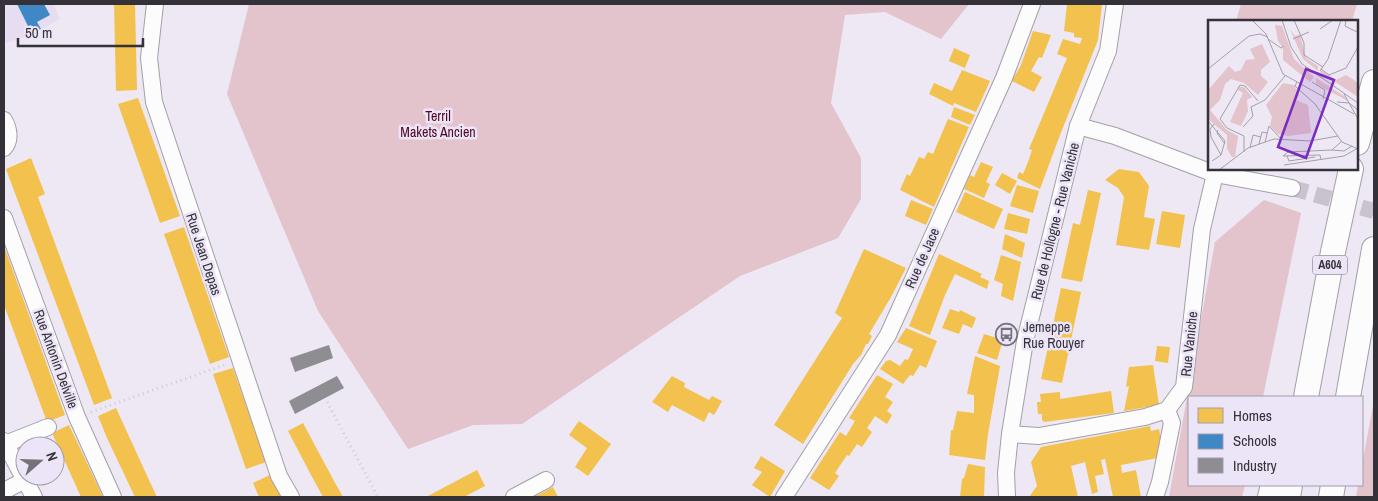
<svg xmlns="http://www.w3.org/2000/svg" width="1378" height="501" viewBox="0 0 1378 501" font-family="'Archivo Narrow',sans-serif">
<rect width="100%" height="100%" fill="#ede8f3"/>
<path fill="#e6ddf0" d="M 4,4 L 54,4 L 60,19 L 33,34 L 4,44 Z"/>
<g fill="#e3c3cc">
<path d="M 249,4 L 969,4 L 941,39 L 885,12 L 845,15 L 831,103 L 861,158 L 861,199 L 838,238 L 740,276 L 522,424 L 473,425 L 408,449 L 318,311 L 227,94 Z"/>
<path d="M 1241,4 L 1357,4 L 1352,21 L 1236,21 Z"/>
<path d="M 1264,200 L 1301,213 L 1263,397 L 1189,397 L 1189,485 L 1245,485 L 1242,497 L 1169,497 L 1215,242 Z"/>
<path d="M 1374,400 L 1374,497 L 1356,497 L 1358,485 L 1362,485 L 1362,465 Z"/>
</g>
<g fill="#f2c14e">
<path d="M 114,4 L 135,4 L 137,90 L 116,91 Z"/>
<path d="M 1067,4 L 1102,4 L 1098,40 L 1060,135 L 1040,189 L 1017,178 L 1019,172 L 1023,174 L 1028,162 L 1032,150 L 1029,149 L 1067,58 L 1057,54 L 1063,39 L 1080,44 L 1082,38 L 1074,37 L 1074,33 L 1064,31 Z"/>
<path d="M 1033,31 L 1051,35 L 1042,58 L 1039,57 L 1031,71 L 1042,77 L 1034,92 L 1012,81 L 1021,65 Z"/>
<path d="M 954,48 L 970,55 L 965,68 L 949,61 Z"/>
<path d="M 962,70 L 990,81 L 976,112 L 954,103 L 953,106 L 929,94 L 934,83 L 952,91 Z"/>
<path d="M 138,98 L 180,216 L 160,223 L 118,104 Z"/>
<path d="M 954,107 L 975,115 L 970,125 L 951,117 Z"/>
<path d="M 948,119 L 969,127 L 934,207 L 900,190 L 907,174 L 910,176 L 919,157 L 924,159 L 928,152 L 933,154 Z"/>
<path d="M 31,158 L 45,194 L 38,197 L 112,398 L 94,405 L 6,169 Z"/>
<path d="M 981,162 L 993,167 L 986,182 L 990,184 L 984,198 L 964,189 L 970,175 L 974,177 Z"/>
<path d="M 1119,169 L 1139,172 L 1149,186 L 1144,217 L 1155,219 L 1149,250 L 1116,245 L 1124,197 L 1118,188 L 1105,180 Z"/>
<path d="M 1002,173 L 1017,181 L 1010,194 L 995,185 Z"/>
<path d="M 1017,185 L 1039,191 L 1033,213 L 1010,206 Z"/>
<path d="M 1088,190 L 1101,193 L 1082,282 L 1061,278 L 1073,223 L 1080,225 Z"/>
<path d="M 965,192 L 1003,209 L 994,229 L 956,212 Z"/>
<path d="M 911,200 L 933,209 L 926,225 L 905,216 Z"/>
<path d="M 1162,211 L 1185,215 L 1180,248 L 1156,244 Z"/>
<path d="M 1008,213 L 1030,219 L 1027,234 L 1004,229 Z"/>
<path d="M 184,227 L 229,357 L 210,364 L 164,234 Z"/>
<path d="M 1005,234 L 1025,243 L 1022,258 L 1002,249 Z"/>
<path d="M 4,246 L 65,415 L 47,422 L 4,305 Z"/>
<path d="M 864,249 L 906,268 L 891,297 L 869,334 L 872,336 L 868,344 L 866,344 L 861,355 L 853,364 L 803,444 L 774,425 L 842,318 L 835,313 Z"/>
<path d="M 939,254 L 982,274 L 980,277 L 989,281 L 987,289 L 955,274 L 945,295 L 930,335 L 909,326 Z"/>
<path d="M 1001,255 L 1021,262 L 1013,301 L 1001,296 L 1003,284 L 994,280 Z"/>
<path d="M 1061,288 L 1081,292 L 1062,383 L 1041,379 Z"/>
<path d="M 950,309 L 959,312 L 960,310 L 976,318 L 972,328 L 963,324 L 959,334 L 942,328 Z"/>
<path d="M 906,328 L 937,341 L 926,368 L 920,365 L 913,376 L 910,375 L 903,384 L 880,369 L 886,361 L 890,360 L 900,366 L 905,359 L 908,360 L 913,349 L 897,342 Z"/>
<path d="M 984,334 L 1003,340 L 997,360 L 977,353 Z"/>
<path d="M 1157,346 L 1170,347 L 1168,363 L 1155,361 Z"/>
<path d="M 975,356 L 1000,366 L 988,434 L 985,460 L 949,455 L 951,430 L 953,430 L 957,411 L 974,413 L 974,395 L 967,394 Z"/>
<path d="M 1153,365 L 1159,405 L 1124,411 L 1129,386 L 1126,387 L 1129,367 Z"/>
<path d="M 233,368 L 266,462 L 246,469 L 213,374 Z"/>
<path d="M 877,375 L 893,384 L 885,397 L 893,402 L 887,411 L 892,415 L 887,424 L 875,416 L 867,428 L 872,432 L 862,447 L 857,444 L 849,456 L 847,455 L 835,473 L 839,476 L 829,490 L 810,478 L 840,432 L 846,436 L 855,421 L 849,418 Z"/>
<path d="M 672,376 L 685,383 L 684,387 L 709,400 L 712,396 L 722,401 L 714,415 L 709,412 L 704,422 L 672,405 L 668,412 L 652,402 Z"/>
<path d="M 1111,391 L 1114,413 L 1044,422 L 1042,420 L 1042,414 L 1038,414 L 1037,402 L 1041,402 L 1040,394 L 1060,392 L 1060,399 Z"/>
<path d="M 116,408 L 149,480 L 157,497 L 135,497 L 107,438 L 98,416 Z"/>
<path d="M 579,421 L 611,444 L 588,476 L 575,467 L 587,448 L 569,435 Z"/>
<path d="M 303,423 L 334,481 L 343,497 L 323,497 L 311,475 L 288,431 Z"/>
<path d="M 69,425 L 79,446 L 103,497 L 81,497 L 52,433 Z"/>
<path d="M 1150,426 L 1151,431 L 1159,429 L 1163,450 L 1163,457 L 1121,465 L 1122,473 L 1136,470 L 1141,497 L 1113,497 L 1105,459 L 1101,460 L 1104,474 L 1095,476 L 1098,492 L 1092,494 L 1085,462 L 1071,466 L 1078,497 L 1029,497 L 1037,486 L 1031,462 L 1041,447 Z"/>
<path d="M 761,456 L 785,471 L 770,497 L 752,485 L 762,472 L 754,468 Z"/>
<path d="M 968,464 L 985,467 L 984,497 L 960,497 L 962,479 L 964,478 Z"/>
<path d="M 477,470 L 485,486 L 464,497 L 426,497 Z"/>
<path d="M 270,475 L 282,497 L 259,497 L 253,483 Z"/>
<path d="M 553,487 L 558,497 L 533,497 L 540,494 Z"/>
</g>
<path fill="#3f88c5" d="M 17,4 L 44,4 L 50,15 L 37,22 L 41,29 L 34,32 L 31,25 L 28,26 Z"/>
<g fill="#8d8d92">
<path d="M 329,345 L 333,358 L 295,372 L 290,358 Z"/>
<path d="M 337,376 L 344,388 L 295,414 L 289,401 Z"/>
</g>
<g fill="none" stroke-linecap="round" stroke-linejoin="round">
<path stroke="#c8c3ce" stroke-width="16" stroke-dasharray="16 8" stroke-linecap="butt" d="M 1292,188 L 1374,211"/>
<defs>
<g id="minor">
<path d="M 155,4 L 149,58 L 154,102 L 279,476 L 291,497"/>
<path d="M 4,120 C 9,129 11,140 4,148"/>
<path d="M 1078,126 L 1115,136 L 1215,174 L 1292,188"/>
<path d="M 4,218 L 77,417 L 113,497"/>
<path d="M 1010,434 L 1039,436 L 1145,417 L 1167,410 L 1184,387 L 1202,229 L 1215,174"/>
<path d="M 4,441 L 34,497"/>
<path d="M 5,444 L 48,427"/>
<path d="M 4,491 L 25,480"/>
<path d="M 514,497 L 546,480"/>
<path d="M 784,497 L 888,335 L 1004,78 L 1032,4"/>
<path d="M 1007,497 L 1006,473 L 1010,434 L 1025,341 L 1078,126 L 1108,51 L 1115,4"/>
<path d="M 1155,497 L 1160,482 L 1172,423 L 1167,410"/>
</g>
<g id="highway">
<path d="M 1357,143 L 1374,82"/>
<path d="M 1306,397 L 1333,252 L 1351,169"/>
<path d="M 1348,397 L 1374,249"/>
<path d="M 1270,497 L 1273,485"/>
<path d="M 1288,497 L 1290,485"/>
<path d="M 1331,497 L 1333,485"/>
</g>
</defs>
<use href="#minor" stroke="#a39fa7" stroke-width="18"/>
<use href="#highway" stroke="#a39fa7" stroke-width="26"/>
<g stroke="#cecccf" stroke-width="3" stroke-dasharray="1 4" stroke-linecap="butt">
<path d="M 327,402 L 378,497"/>
<path d="M 91,412 L 227,364"/>
</g>
<use href="#minor" stroke="#fcfcfd" stroke-width="16"/>
<use href="#highway" stroke="#fcfcfd" stroke-width="24"/>
</g>
<defs>
<symbol id="bus-ring" viewBox="-11 -11 22 22"><circle r="9.5" fill="#ece4f7" stroke="#757179" stroke-width="1.5"/><path d="M-5-6H5V4H4V6H2V4H-2V6H-4V4H-5ZM-3.5-4V0h7V-4ZM-3.5 1.2v1.5H-2V1.2ZM2 1.2v1.5H3.5V1.2Z" fill="#757179"/></symbol>
</defs>
<g fill-rule="evenodd">
<use href="#bus-ring" x="994" y="322" width="25" height="25"/>
</g>
<g text-anchor="middle" dominant-baseline="central" stroke-width="5" stroke-linejoin="round" paint-order="stroke">
<rect fill="#ece4f7" stroke="#6b6771" stroke-width="1" x="1312.5" y="255.5" width="35" height="19" rx="4"/>
<g font-size="12" font-weight="bold" fill="#343138">
<text x="1330" y="265">A604</text>
</g>
<g font-size="14" fill="#510821" stroke="#ece4f7">
<text x="438" y="116">Terril<tspan x="438" dy="16">Makets Ancien</tspan></text>
</g>
<g font-size="14" fill="#343138" stroke="#ece4f7">
<text transform="translate(1055 221) rotate(-76)">Rue de Hollogne - Rue Vaniche</text>
<text transform="translate(204 254) rotate(72)">Rue Jean Depas</text>
<text transform="translate(922 258) rotate(-66)">Rue de Jace</text>
<text transform="translate(1189 344) rotate(-84)">Rue Vaniche</text>
<text transform="translate(56 359) rotate(70)">Rue Antonin Delville</text>
</g>
<g font-size="14" fill="#343138" stroke="#ece4f7" text-anchor="start">
<text x="1023" y="327">Jemeppe<tspan x="1023" dy="16">Rue Rouyer</tspan></text>
</g>
</g>
<g transform="translate(1208 20)">
<rect width="150" height="150" fill="#ede8f3"/>
<path d="M 67,5 L 74,6 L 86,39 L 106,57 L 102,62 L 75,40 L 75,28 L 70,21 ZM 82,9 L 87,16 L 92,15 L 98,38 L 110,46 L 110,51 L 95,39 ZM 54,24 L 62,42 L 53,50 L 53,56 L 60,62 L 50,75 L 36,63 L 23,59 L 17,64 L 12,80 L 2,90 L 19,110 L 30,116 L 27,137 L 24,137 L 19,129 L 19,115 L 0,99 L 0,70 L 21,46 L 27,52 L 33,50 L 38,40 L 47,39 L 42,29 ZM 113,50 L 128,60 L 138,55 L 146,60 L 150,64 L 150,77 L 112,52 ZM 108,58 L 136,76 L 140,81 L 108,64 ZM 75,63 L 86,65 L 91,75 L 88,80 L 100,85 L 103,113 L 80,116 L 70,114 L 62,106 L 64,97 L 58,85 ZM 31,67 L 36,67 L 44,77 L 39,80 L 40,91 L 33,106 L 22,102 L 35,73 L 30,70 Z" fill="#e3c3cc"/>
<path fill="none" stroke="#a39fa8" stroke-width="1" d="M 44,0 L 58,14 L 75,54 L 146,94M 74,0 L 83,27 L 94,44 L 150,83M 86,0 L 96,23 L 96,35 L 115,47M 138,0 L 137,6 L 149,12M 112,9 L 125,0M 60,19 L 73,28 L 76,26M 85,19 L 101,12M 0,49 L 41,16 L 52,14 L 60,17M 113,49 L 121,55 L 138,48 L 150,27M 112,51 L 120,39 L 133,0M 89,62 L 87,66 L 107,84 L 134,122 L 150,129M 104,62 L 117,70 L 115,79M 136,74 L 150,99M 129,82 L 141,83 L 150,90M 0,101 L 17,121 L 13,135 L 4,141M 6,104 L 2,109 L 3,117 L 13,135M 35,107 L 45,96 L 43,87 L 57,80 L 77,56M 10,110 L 9,113 L 17,124M 57,122 L 61,106 L 72,118M 51,124 L 54,112 L 59,113M 42,128 L 45,115 L 53,117M 124,130 L 136,131 L 144,126M 36,132 L 36,116 L 19,108 L 12,99 L 32,65 L 37,66 L 50,81M 75,136 L 80,132 L 124,130 L 134,121M 75,136 L 112,135 L 113,140M 79,136 L 81,141 L 107,137M 76,145 L 136,136 L 150,128M 11,150 L 40,128 L 66,119 L 102,121 L 130,116"/>
<path fill="#7b2cbf" fill-opacity="0.15" stroke="#7b2cbf" stroke-width="2.5" d="M 98,49 L 126,60 L 98,138 L 70,127 Z"/>
<rect width="150" height="150" fill="none" stroke="#343138" stroke-width="2.5"/>
</g>
<rect width="1378" height="501" fill="none" stroke="#343138" stroke-width="10"/>
<rect x="1188" y="396" width="175" height="90" fill="#ece4f7" stroke="#a29cab"/>
<rect x="1198" y="408" width="25" height="15" fill="#f2c14e" stroke="#a29cab"/>
<text x="1233" y="421" font-size="15" fill="#343138">Homes</text>
<rect x="1198" y="434" width="25" height="15" fill="#3f88c5" stroke="#a29cab"/>
<text x="1233" y="446" font-size="15" fill="#343138">Schools</text>
<rect x="1198" y="458" width="25" height="15" fill="#8d8d92" stroke="#a29cab"/>
<text x="1233" y="471" font-size="15" fill="#343138">Industry</text>
<g transform="translate(40 461) rotate(70)"><circle r="24" fill="#ece4f7" stroke="#a29cab"/>
<path d="M0-4L9 19L0 12L-9 19Z" fill="#757179"/>
<text y="-8" font-size="14" font-weight="bold" text-anchor="middle" fill="#343138">N</text>
</g>
<path d="M18 38v8h125v-8" fill="none" stroke="#343138" stroke-width="2.5"/>
<text x="25" y="38" font-size="15" fill="#343138" stroke="#ece4f7" stroke-width="4" paint-order="stroke">50 m</text>
</svg>
